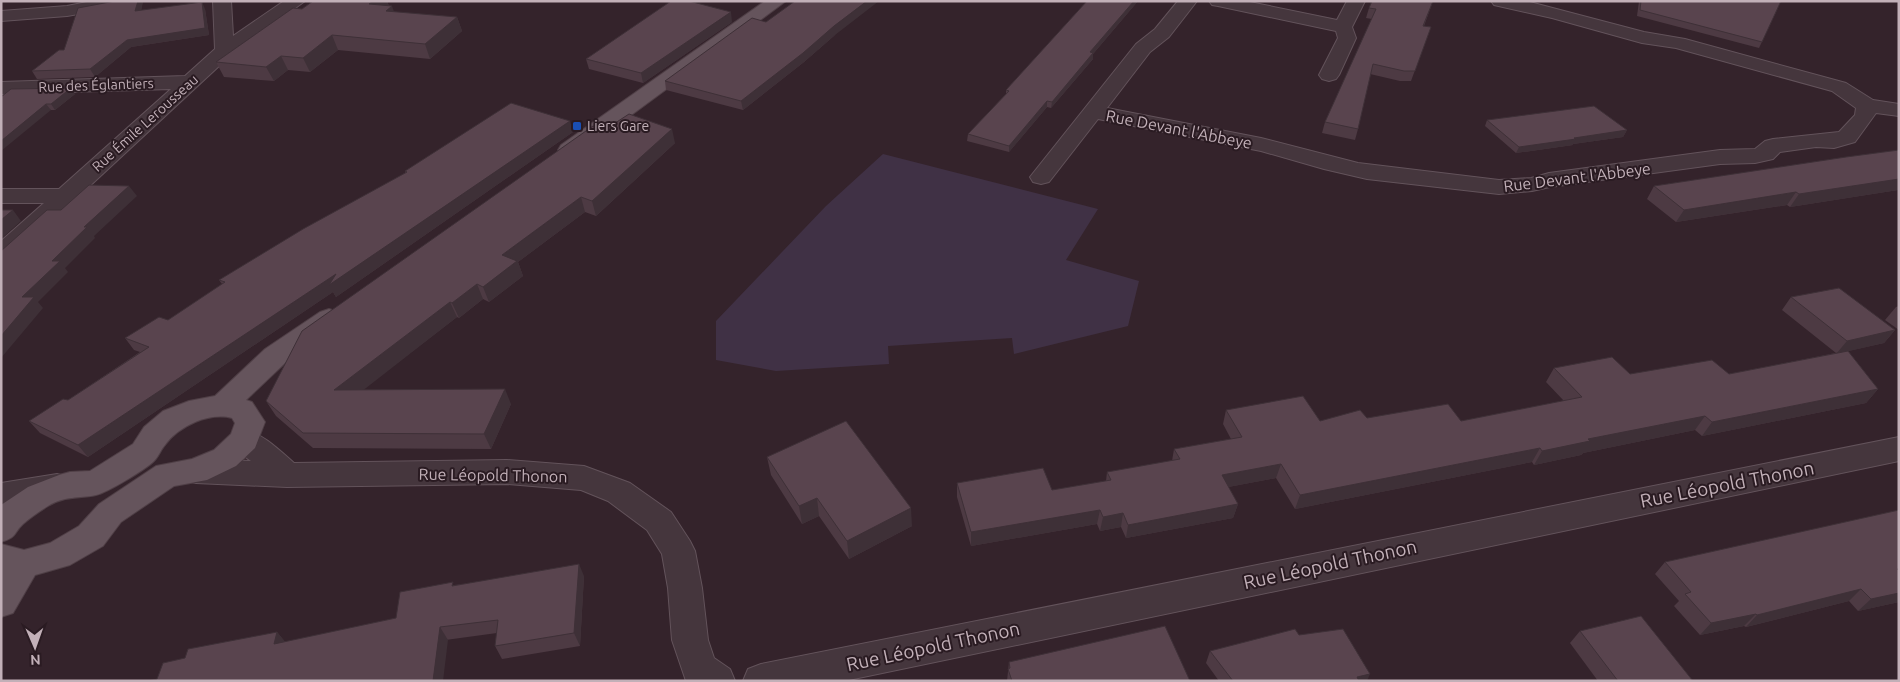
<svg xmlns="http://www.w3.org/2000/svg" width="1900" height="682" viewBox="0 0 1900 682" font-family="Ubuntu,sans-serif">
<rect width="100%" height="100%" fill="#34232b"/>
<path fill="#403145" d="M 883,154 L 1098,209 L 1066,260 L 1139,281 L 1128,326 L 1014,354 L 1012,338 L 888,346 L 889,364 L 776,371 L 716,360 L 716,321 L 826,206 Z"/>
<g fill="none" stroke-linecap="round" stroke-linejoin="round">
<defs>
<g id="minor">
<path d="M 92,1 L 133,1 L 130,5 L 124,6 L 67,16 L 1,21 L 1,11 L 67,6 Z"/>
<path d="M 213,1 L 231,1 L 233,36 L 284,1 L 305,1 L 232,54 L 10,260 L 1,263 L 1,241 L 44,203 L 1,203 L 1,189 L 59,189 L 171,89 L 1,94 L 1,82 L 185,76 L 215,49 Z"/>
<path d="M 1178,1 L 1197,1 L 1169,37 L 1150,52 L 1107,108 L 1261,138 L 1358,163 L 1499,180 L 1531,178 L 1549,173 L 1720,150 L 1755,149 L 1765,141 L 1773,139 L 1839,132 L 1855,115 L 1856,108 L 1832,91 L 1676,48 L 1642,43 L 1552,18 L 1494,5 L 1491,1 L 1526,1 L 1644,32 L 1685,39 L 1846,83 L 1873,100 L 1899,104 L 1899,116 L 1876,113 L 1855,142 L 1834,148 L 1816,147 L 1780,152 L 1773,159 L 1755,163 L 1720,164 L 1550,187 L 1532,191 L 1499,194 L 1367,179 L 1324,169 L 1261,151 L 1098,119 L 1049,182 L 1041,184 L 1033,182 L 1030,177 L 1136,44 L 1155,29 Z"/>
<path d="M 1209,1 L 1245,1 L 1337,20 L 1347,1 L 1365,1 L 1352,27 L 1356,38 L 1339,75 L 1336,79 L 1329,81 L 1322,79 L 1319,75 L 1338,38 L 1336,31 L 1218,6 L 1212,5 Z"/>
<path d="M 244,429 C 264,435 278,449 294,463 L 507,460 L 584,466 L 630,483 L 671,512 L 690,541 L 695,551 L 702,588 L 708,640 L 714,658 L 730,669 L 735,681 L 686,681 L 672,640 L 668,588 L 662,554 L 647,530 L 608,501 L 581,490 L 507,484 L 287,487 L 196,483 L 185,480 L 180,471 L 185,462 L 196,459 L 251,461 L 233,448 L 229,440 L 233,432 Z"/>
<path d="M 1899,437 L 1899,461 L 844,681 L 743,681 L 748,669 L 761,664 Z"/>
<path d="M 57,474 L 68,477 L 73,486 L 68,495 L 1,509 L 1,483 Z"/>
</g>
<g id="major">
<path d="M 765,1 L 786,1 L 577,155 L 569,157 L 561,155 L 558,150 L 561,145 Z"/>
<path d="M 329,309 L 338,312 L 342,318 L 338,324 L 285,363 L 246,400 L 252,402 L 265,422 L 255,448 L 236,466 L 207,480 L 174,486 L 121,522 L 103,546 L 70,565 L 35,575 L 13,613 L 1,617 L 1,544 L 24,550 L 50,543 L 79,526 L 99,504 L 156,466 L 192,459 L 214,450 L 231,434 L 235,423 L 232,418 C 209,412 179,426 165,445 C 161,449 159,456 154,461 C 146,469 107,493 96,495 C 78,499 66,495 48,506 C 40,511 31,517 23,524 C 13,533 18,537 1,542 L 1,505 L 28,487 L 59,475 L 70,472 L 90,471 L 133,444 L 144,427 L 163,411 L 189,401 L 215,396 L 265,349 L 320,312 Z"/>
</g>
</defs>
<use href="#minor" stroke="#63535b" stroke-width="2"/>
<use href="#major" stroke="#4f3f46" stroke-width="2"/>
<use href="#minor" fill="#45363d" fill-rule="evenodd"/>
<use href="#major" fill="#65545c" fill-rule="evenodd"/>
</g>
<g fill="#4d3a43">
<path d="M 115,1 L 143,1 L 141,10 L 205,9 L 209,35 L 131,47 L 95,77 L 37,79 L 32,71 L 64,50 Z"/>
<path d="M 313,1 L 387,1 L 389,6 L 394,12 L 457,17 L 462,31 L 430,59 L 338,50 L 310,72 L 288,70 L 274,81 L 224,77 L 216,62 L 302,9 Z"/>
<path d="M 1087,1 L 1138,1 L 1093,54 L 1093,59 L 1051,108 L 1047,107 L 1009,152 L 967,141 L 968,134 L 1006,94 L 1006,90 Z"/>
<path d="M 1372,1 L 1433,1 L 1424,26 L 1431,27 L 1411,81 L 1400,81 L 1370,74 L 1358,129 L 1355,140 L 1322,133 L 1325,122 L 1372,19 L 1366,18 L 1369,8 Z"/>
<path d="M 1639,1 L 1781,1 L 1759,48 L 1637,16 Z"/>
<path d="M 732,22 L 643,83 L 589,69 L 586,59 Z"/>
<path d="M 835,35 L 804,62 L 743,110 L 666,90 L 665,81 Z"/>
<path d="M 75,94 L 55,110 L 51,110 L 1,97 Z"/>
<path d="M 1487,120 L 1627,130 L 1623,137 L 1573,144 L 1573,145 L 1516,153 L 1485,126 Z"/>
<path d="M 606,129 L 675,143 L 596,216 L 585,212 L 518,262 L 523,276 L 489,302 L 483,299 L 459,318 L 457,317 L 362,390 L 511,404 L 491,449 L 313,448 L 276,416 L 266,401 Z"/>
<path d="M 573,132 L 336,297 L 333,292 L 88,457 L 40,433 L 29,421 L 68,400 L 140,352 L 134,350 L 125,338 L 168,320 L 222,284 L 219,280 L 405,173 L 405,171 Z"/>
<path d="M 1899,150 L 1899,190 L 1898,190 L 1790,207 L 1787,205 L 1676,222 L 1647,199 L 1654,186 Z"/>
<path d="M 1791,297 L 1895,330 L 1884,343 L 1848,351 L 1878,389 L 1866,403 L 1702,436 L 1695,430 L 1583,453 L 1581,455 L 1534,465 L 1532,462 L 1295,509 L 1276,478 L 1228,487 L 1238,504 L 1233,518 L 1126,538 L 1121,527 L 1100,531 L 1097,524 L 971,546 L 957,497 L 957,483 L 1052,490 L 1106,481 L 1107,472 L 1172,461 L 1174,449 L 1231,439 L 1223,424 L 1226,410 L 1320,421 L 1367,418 L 1461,421 L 1564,401 L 1546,382 L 1554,368 L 1630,374 L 1729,374 L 1836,353 L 1782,310 Z"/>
<path d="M 1899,306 L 1899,330 L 1885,320 L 1896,307 Z"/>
<path d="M 767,457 L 912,526 L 849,559 L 819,516 L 802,524 L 771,475 Z"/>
<path d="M 1899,510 L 1899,602 L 1858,611 L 1849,601 L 1746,627 L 1744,626 L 1700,635 L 1674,606 L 1679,601 L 1655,574 L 1665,562 Z"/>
<path d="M 584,576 L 580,646 L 502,659 L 495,646 L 497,633 L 157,679 L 185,658 L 277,632 L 285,642 L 396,618 L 454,585 Z"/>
<path d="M 1580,631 L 1693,681 L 1598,681 L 1570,643 Z"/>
<path d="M 1299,635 L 1367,681 L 1219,681 L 1206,663 L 1210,651 Z"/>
<path d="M 1009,662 L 1190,681 L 1007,681 Z"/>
</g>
<g fill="#3e3037">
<path d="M 138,1 L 143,1 L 140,19 L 135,11 Z"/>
<path d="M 373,1 L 387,1 L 389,7 L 369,4 Z"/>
<path d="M 867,1 L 879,1 L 835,35 L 804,62 L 743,110 L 741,101 L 834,26 Z"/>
<path d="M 1134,1 L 1138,1 L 1093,54 L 1093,59 L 1051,108 L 1052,102 L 1090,52 Z"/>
<path d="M 202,2 L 205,9 L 209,35 L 131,47 L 95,77 L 90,69 L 127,40 Z"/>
<path d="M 392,6 L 397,20 L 386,11 Z"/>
<path d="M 731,12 L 732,22 L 643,83 L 641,73 Z"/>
<path d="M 457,17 L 462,31 L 430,59 L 425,44 Z"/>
<path d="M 332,35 L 338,50 L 310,72 L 303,58 Z"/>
<path d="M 281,56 L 288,70 L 274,81 L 266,67 Z"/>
<path d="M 71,88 L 75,94 L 55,110 L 51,104 Z"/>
<path d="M 1047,101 L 1047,107 L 1009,152 L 1009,146 Z"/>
<path d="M 46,104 L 51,110 L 1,151 L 1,141 Z"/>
<path d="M 570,121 L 573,132 L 336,297 L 333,292 L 88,457 L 78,445 L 336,274 Z"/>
<path d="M 672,129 L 675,143 L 596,216 L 592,201 Z"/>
<path d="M 1627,130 L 1623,137 L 1573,144 L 1573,145 L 1516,153 L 1519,147 L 1574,138 Z"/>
<path d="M 1899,179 L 1899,189 L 1898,190 L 1790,207 L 1799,194 Z"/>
<path d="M 129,186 L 137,196 L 94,236 L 95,238 L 65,268 L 68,272 L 38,302 L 43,308 L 1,358 L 1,336 L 22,297 L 52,261 L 84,227 Z"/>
<path d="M 1796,192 L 1787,205 L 1676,222 L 1684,210 Z"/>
<path d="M 581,197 L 585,212 L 518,262 L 523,276 L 489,302 L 483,287 L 502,255 Z"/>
<path d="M 13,210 L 21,221 L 1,239 L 1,220 Z"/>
<path d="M 477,284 L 483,299 L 459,318 L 452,303 Z"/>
<path d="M 450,302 L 457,317 L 343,406 L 334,390 Z"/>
<path d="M 1895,330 L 1884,343 L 1836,354 L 1847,341 Z"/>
<path d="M 505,389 L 511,404 L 491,449 L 484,434 Z"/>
<path d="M 1878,389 L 1866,403 L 1702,436 L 1712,422 Z"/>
<path d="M 1705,416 L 1695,430 L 1583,453 L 1581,455 L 1534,465 L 1542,451 L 1588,439 Z"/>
<path d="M 1540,448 L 1532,462 L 1295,509 L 1300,495 Z"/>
<path d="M 1281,464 L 1276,478 L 1218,489 L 1222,475 Z"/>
<path d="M 817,498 L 819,516 L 802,524 L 799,506 Z"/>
<path d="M 1238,504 L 1233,518 L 1126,538 L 1128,525 Z"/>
<path d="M 911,508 L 912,526 L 849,559 L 847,541 Z"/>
<path d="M 1100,510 L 1097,524 L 971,546 L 971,532 Z"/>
<path d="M 1123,513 L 1121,527 L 1100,531 L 1103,517 Z"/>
<path d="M 579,564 L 584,576 L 580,646 L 574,633 Z"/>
<path d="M 1861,589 L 1849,601 L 1746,627 L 1757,615 Z"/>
<path d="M 1899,593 L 1899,602 L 1858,611 L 1871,599 Z"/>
<path d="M 1756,614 L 1744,626 L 1700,635 L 1711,623 Z"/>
<path d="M 440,627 L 448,640 L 443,681 L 433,681 Z"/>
<path d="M 277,632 L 287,644 L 274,644 Z"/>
<path d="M 1370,674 L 1367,681 L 1356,681 L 1357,677 Z"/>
</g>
<g fill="#59444e" stroke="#3e3037">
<path d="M 115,1 L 138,1 L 135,11 L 202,2 L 205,28 L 127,40 L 90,69 L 32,71 L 59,50 L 64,50 L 78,8 Z"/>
<path d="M 313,1 L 373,1 L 369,4 L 392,6 L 386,11 L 457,17 L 425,44 L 332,35 L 303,58 L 281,56 L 266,67 L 216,62 L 293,8 L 302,9 Z"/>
<path d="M 671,1 L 689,1 L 731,12 L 641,73 L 586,59 Z"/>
<path d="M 795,1 L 867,1 L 834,26 L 803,53 L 741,101 L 665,81 L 752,18 L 766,22 Z"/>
<path d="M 1087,1 L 1134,1 L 1090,52 L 1093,53 L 1052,102 L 1047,101 L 1009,146 L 968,134 L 1009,91 L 1006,90 Z"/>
<path d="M 1372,1 L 1433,1 L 1423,26 L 1431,27 L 1415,71 L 1404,71 L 1373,64 L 1358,129 L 1325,122 L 1376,9 L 1369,8 Z"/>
<path d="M 1641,1 L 1781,1 L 1762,42 L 1640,10 Z"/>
<path d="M 71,88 L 51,104 L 46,104 L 1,141 L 1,97 L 11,89 Z"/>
<path d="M 511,103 L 570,121 L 329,285 L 336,274 L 78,445 L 29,421 L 63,399 L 68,400 L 149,347 L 125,338 L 159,317 L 168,320 L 225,282 L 219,280 L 303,229 L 407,172 L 405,171 Z"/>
<path d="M 1594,106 L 1627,130 L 1574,138 L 1576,139 L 1519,147 L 1487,120 Z"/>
<path d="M 629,114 L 672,129 L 592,201 L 581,197 L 502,255 L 517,261 L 483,287 L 477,284 L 452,303 L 450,302 L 334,390 L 505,389 L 484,434 L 303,433 L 266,401 L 302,331 L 593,126 L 606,129 Z"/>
<path d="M 1899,150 L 1899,179 L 1799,194 L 1796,192 L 1684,210 L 1654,186 L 1846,157 Z"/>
<path d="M 89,185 L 129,186 L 84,227 L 87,227 L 52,261 L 60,261 L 22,297 L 34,297 L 1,336 L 1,251 L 47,210 L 61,210 Z"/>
<path d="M 1,210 L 13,210 L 1,220 Z"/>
<path d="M 1839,288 L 1895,330 L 1847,341 L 1791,297 Z"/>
<path d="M 1848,351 L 1878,389 L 1712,422 L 1705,416 L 1588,439 L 1590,441 L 1542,451 L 1540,448 L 1300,495 L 1281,464 L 1222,475 L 1238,504 L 1128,525 L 1123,513 L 1103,517 L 1100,510 L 971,532 L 957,483 L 1043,468 L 1052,490 L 1111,480 L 1107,472 L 1180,459 L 1174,449 L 1242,437 L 1226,410 L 1303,396 L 1320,421 L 1360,410 L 1367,418 L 1448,404 L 1461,421 L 1582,397 L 1554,368 L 1612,357 L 1630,374 L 1712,360 L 1729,374 Z"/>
<path d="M 846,421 L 911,508 L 847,541 L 817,498 L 799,506 L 767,457 Z"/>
<path d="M 1899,510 L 1899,569 L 1897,569 L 1899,571 L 1899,593 L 1871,599 L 1861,589 L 1757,615 L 1756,614 L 1711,623 L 1685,594 L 1691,592 L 1665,562 Z"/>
<path d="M 579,564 L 574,633 L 495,646 L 498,620 L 440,627 L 433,681 L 148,681 L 157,679 L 163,663 L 185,658 L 188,649 L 277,632 L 274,644 L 396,618 L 400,592 L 453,582 L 452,586 Z"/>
<path d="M 1641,616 L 1693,681 L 1618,681 L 1580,631 Z"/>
<path d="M 1165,626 L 1190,681 L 1012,681 L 1008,669 L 1010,668 L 1009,662 Z"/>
<path d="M 1295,629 L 1299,635 L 1343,629 L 1370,674 L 1357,677 L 1359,681 L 1233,681 L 1210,651 Z"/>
</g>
<rect fill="#1a4fb4" stroke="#2a1b22" stroke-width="2" x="572" y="121" width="10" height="10" rx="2.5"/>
<g text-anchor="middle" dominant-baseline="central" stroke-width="4" stroke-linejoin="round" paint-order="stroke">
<g font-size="14" fill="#c2b0b8" stroke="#2a1b22">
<text transform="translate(96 85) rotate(-2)">Rue des Églantiers</text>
<text transform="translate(145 123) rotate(-42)">Rue Émile Lerousseau</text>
</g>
<g font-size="14" fill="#c2b0b8" stroke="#2a1b22" text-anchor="start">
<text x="587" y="126">Liers Gare</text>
</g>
<g font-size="16" fill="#c2b0b8" stroke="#2a1b22">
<text transform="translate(1179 129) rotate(11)">Rue Devant l'Abbeye</text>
<text transform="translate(1577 177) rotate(-7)">Rue Devant l'Abbeye</text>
<text transform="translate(493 475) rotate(1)">Rue Léopold Thonon</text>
</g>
<g font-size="19" fill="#c2b0b8" stroke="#2a1b22">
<text transform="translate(1727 484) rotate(-11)">Rue Léopold Thonon</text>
<text transform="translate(1330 564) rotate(-12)">Rue Léopold Thonon</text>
<text transform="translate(933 646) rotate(-12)">Rue Léopold Thonon</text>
</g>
</g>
<rect width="1900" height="682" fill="none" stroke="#c2b0b8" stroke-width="5"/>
<g transform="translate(35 647) rotate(178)" stroke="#2a1b22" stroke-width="4" paint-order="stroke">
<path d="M0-4L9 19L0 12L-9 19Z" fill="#c2b0b8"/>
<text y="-8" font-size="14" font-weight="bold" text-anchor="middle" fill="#c2b0b8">N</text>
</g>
</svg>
